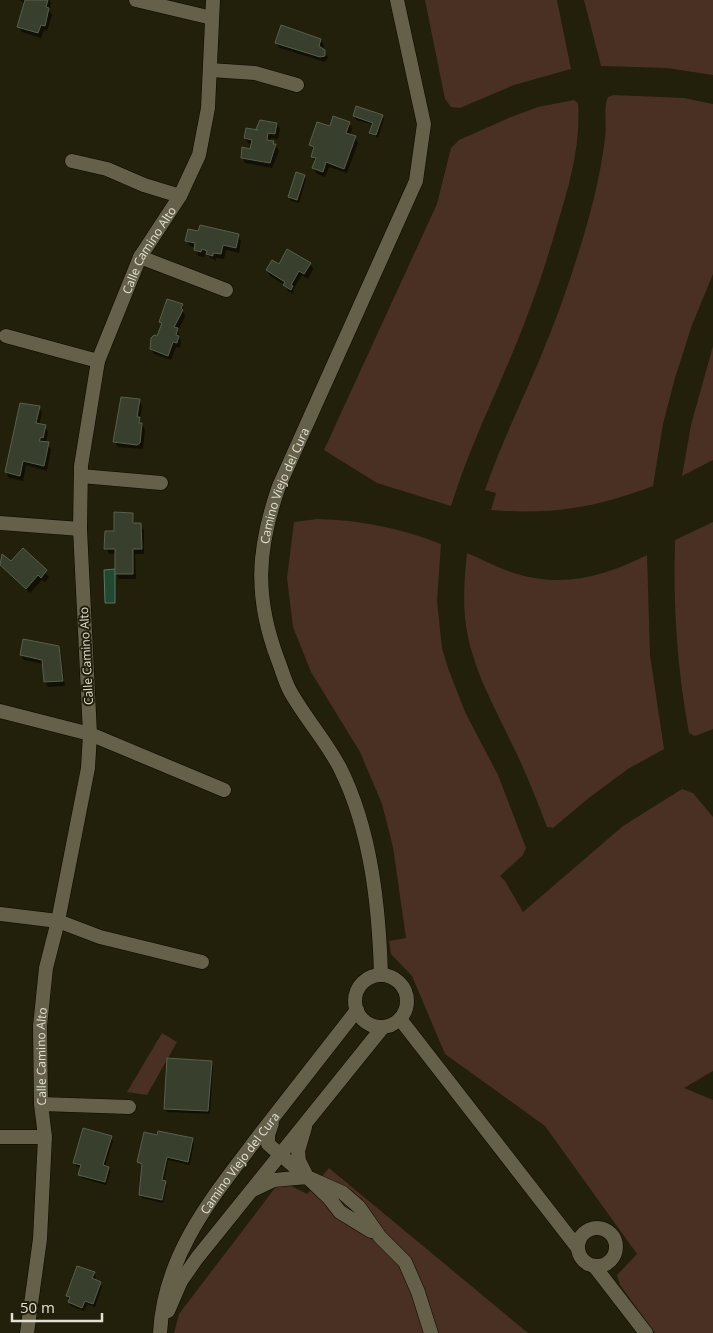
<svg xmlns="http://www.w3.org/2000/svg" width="713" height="1333" viewBox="0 0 713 1333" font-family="'Open Sans',sans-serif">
<rect width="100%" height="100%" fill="#221f0b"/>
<g fill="#4a2f23">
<path d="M 425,0 L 557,0 L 571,69 L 514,85 L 460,108 L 451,107 L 445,99 Z"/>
<path d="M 584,0 L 713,0 L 713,75 L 667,68 L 601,66 Z"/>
<path d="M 613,95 L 684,98 L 713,104 L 713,274 L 692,325 L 675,378 L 663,424 L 653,486 C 595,508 552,515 491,510 L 496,493 L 485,490 C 501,444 522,401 541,356 C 557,318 571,278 583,238 C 593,205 601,171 605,138 C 607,125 603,108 608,97 Z"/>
<path d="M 574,100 L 578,103 C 581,144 570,183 558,222 C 546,264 532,306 515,347 C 493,400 468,451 451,506 L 377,483 L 324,450 L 437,204 L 451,148 L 459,140 L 511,117 L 538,107 Z"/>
<path d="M 713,346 L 713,460 L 682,476 L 691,425 Z"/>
<path d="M 317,519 C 361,520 400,528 441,544 L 437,601 L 442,648 L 448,668 L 465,712 L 498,775 L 526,848 L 523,855 L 500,876 L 505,881 L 523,912 L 623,826 L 682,789 L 693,793 L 713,817 L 713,1071 L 684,1088 L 713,1100 L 713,1333 L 655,1333 L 620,1285 L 617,1275 L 637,1254 L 545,1126 L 445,1054 L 412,976 L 391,954 L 389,941 L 406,938 L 393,847 L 382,804 L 360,752 L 311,672 L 293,627 L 287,578 L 294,522 Z"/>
<path d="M 713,522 L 713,729 L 695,736 L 689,733 C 677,669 673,606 675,540 Z"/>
<path d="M 467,553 C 484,560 500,569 517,574 C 564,588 605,576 647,555 L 650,655 L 664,749 L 628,769 L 590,797 L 553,828 L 547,827 C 536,798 525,770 511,742 C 495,708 476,675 468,637 C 462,609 464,581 467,553 Z"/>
<path d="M 162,1033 L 177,1042 L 147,1095 L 127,1092 Z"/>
<path d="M 329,1168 L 528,1333 L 174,1333 L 179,1314 L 278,1184 L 289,1185 L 307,1194 Z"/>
</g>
<path fill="#214932" stroke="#5b7662" d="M 115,569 L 115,603 L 105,603 L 104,570 Z"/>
<g fill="#0007">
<path d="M 20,0 L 49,0 L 51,3 L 49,10 L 52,15 L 47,31 L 44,30 L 41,38 L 22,32 L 19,27 L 26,5 Z"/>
<path d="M 321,40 L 324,46 L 323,50 L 328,57 L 325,62 L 280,48 L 276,43 Z"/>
<path d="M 354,116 L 382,116 L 384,119 L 378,138 L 371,133 L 374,125 L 356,120 Z"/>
<path d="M 349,123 L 352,129 L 350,136 L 355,137 L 358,143 L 347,173 L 329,167 L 325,177 L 317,174 L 313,168 L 315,162 L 312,156 L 314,151 L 310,145 L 330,128 Z"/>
<path d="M 277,124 L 280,129 L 278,139 L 271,138 L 270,142 L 273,142 L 279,151 L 272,168 L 245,163 L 242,157 L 251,150 L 252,144 L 249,144 L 245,138 Z"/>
<path d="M 304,176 L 306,179 L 299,203 L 291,201 L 289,197 Z"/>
<path d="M 238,235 L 241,241 L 239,253 L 226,250 L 224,259 L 216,258 L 216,261 L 205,254 L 204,257 L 198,256 L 196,248 L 190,246 L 187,241 Z"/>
<path d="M 310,263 L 313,269 L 308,279 L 302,275 L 293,290 L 294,294 L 288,291 L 285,285 L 270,276 L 267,270 Z"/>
<path d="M 182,305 L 185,317 L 178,330 L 181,343 L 180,348 L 176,347 L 171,360 L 154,354 L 151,349 L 163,325 L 161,322 Z"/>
<path d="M 139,400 L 142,406 L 140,421 L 145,430 L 143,449 L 118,447 L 115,442 Z"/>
<path d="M 39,407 L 42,413 L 39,425 L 45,426 L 48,432 L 46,443 L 51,449 L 47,471 L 26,465 L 23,481 L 9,478 L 6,472 Z"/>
<path d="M 132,514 L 135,524 L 140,525 L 144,530 L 144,554 L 135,554 L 136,579 L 119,579 L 116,574 L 116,554 L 109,554 L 106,548 L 116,532 Z"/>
<path d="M 23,550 L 49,577 L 45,582 L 42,580 L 30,593 L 0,566 L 2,555 L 11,563 Z"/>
<path d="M 58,647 L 61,653 L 65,686 L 48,687 L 45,682 L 43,664 L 24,660 L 21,655 Z"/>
<path d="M 211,1062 L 213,1066 L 210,1114 L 167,1112 L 165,1109 Z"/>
<path d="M 111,1137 L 113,1141 L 105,1167 L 111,1171 L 106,1185 L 82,1178 L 80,1174 L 82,1168 L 76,1166 L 74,1162 Z"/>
<path d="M 192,1140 L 194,1143 L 190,1165 L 168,1160 L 164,1182 L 167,1185 L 163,1203 L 142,1198 L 140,1194 L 143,1166 L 139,1162 Z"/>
<path d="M 94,1273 L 96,1277 L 94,1281 L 102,1286 L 95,1307 L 87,1304 L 84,1311 L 71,1306 L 67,1295 Z"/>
</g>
<g fill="#38402d" stroke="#56604b">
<path d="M 25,0 L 48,0 L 46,7 L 49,8 L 45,26 L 41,25 L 38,33 L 17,27 Z"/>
<path d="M 281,25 L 321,39 L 319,46 L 325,50 L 325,56 L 320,57 L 275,43 Z"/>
<path d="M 356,106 L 383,115 L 376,135 L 369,133 L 373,123 L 353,116 Z"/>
<path d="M 333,116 L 350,122 L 346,133 L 356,136 L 344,169 L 326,162 L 323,172 L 312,168 L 316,158 L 311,157 L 314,147 L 309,145 L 317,122 L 330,126 Z"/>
<path d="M 260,120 L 277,123 L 275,134 L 268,133 L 267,140 L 274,141 L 273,144 L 276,144 L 270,163 L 241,158 L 242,147 L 250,149 L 252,140 L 244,138 L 246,128 L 258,130 L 256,129 Z"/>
<path d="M 296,172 L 305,175 L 297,200 L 288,197 Z"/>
<path d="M 200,225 L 239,234 L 236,248 L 223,245 L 221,254 L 213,253 L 213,256 L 206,254 L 207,251 L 202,249 L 201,252 L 194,250 L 195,243 L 185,241 L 188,229 L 198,231 Z"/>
<path d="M 287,249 L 311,263 L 304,274 L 299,271 L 291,285 L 293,286 L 291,290 L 283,285 L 285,282 L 266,270 L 272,260 L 279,264 Z"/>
<path d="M 167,299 L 183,304 L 181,308 L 183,310 L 174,327 L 178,328 L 176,335 L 179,336 L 177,343 L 173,342 L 168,356 L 150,349 L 151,338 L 154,335 L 157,336 L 162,323 L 159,322 Z"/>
<path d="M 121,397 L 140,399 L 137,417 L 140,417 L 139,423 L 142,423 L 140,443 L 137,445 L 113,442 Z"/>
<path d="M 20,403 L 40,406 L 36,423 L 46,425 L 43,438 L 41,437 L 39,441 L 49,442 L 44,466 L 23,461 L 20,476 L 5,472 Z"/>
<path d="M 114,512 L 133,513 L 133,523 L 141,523 L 142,549 L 133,549 L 133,574 L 115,574 L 115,549 L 104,549 L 105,531 L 114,531 Z"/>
<path d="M 23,548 L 47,570 L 41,578 L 38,575 L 26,589 L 0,565 L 2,554 L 11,561 Z"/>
<path d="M 23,639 L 59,646 L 63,681 L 44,682 L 42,660 L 20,655 Z"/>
<path d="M 167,1058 L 212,1061 L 208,1111 L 164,1109 Z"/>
<path d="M 83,1128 L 112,1136 L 103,1165 L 109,1167 L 105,1182 L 78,1175 L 81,1165 L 73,1163 Z"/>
<path d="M 158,1131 L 193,1138 L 188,1162 L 167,1157 L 162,1180 L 166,1181 L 162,1200 L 139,1195 L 142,1164 L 137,1162 L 144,1132 L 157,1135 Z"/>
<path d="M 77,1266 L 95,1272 L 92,1278 L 101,1282 L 93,1304 L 85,1301 L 82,1308 L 68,1302 L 70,1297 L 66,1296 Z"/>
</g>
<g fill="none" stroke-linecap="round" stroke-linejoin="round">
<defs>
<g id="minor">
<path d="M 136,0 L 212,18"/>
<path d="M 210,70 L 255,73 L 297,85"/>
<path d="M 72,161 L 107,169 L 144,185 L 180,196"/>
<path d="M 140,257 L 226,290"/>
<path d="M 6,336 L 98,361"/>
<path d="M 81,476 L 161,483"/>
<path d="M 0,523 L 80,529"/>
<path d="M 0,711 L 90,734 L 224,790"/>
<path d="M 0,914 L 58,921 L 100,937 L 202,962"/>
<path id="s1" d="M 381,975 C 379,906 371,830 340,768 C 326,741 305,718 290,691 C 285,682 282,670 278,660 C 254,597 257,549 279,486 L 416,181 L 424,124 L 397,0"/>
<circle cx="381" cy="1001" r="26"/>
<path d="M 400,1019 L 577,1247"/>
<path d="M 41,1104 L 129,1107"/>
<path d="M 272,1123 L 268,1135 L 268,1144 L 303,1174"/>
<path d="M 305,1127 L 298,1151 L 299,1161 L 307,1177 L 343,1193 L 359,1207 L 380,1237 L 405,1262 L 418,1292 L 431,1333"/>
<path d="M 0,1137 L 45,1137"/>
<path d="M 253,1190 L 274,1180 L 307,1177 L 329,1198 L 340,1212 L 371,1231"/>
<circle cx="597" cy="1247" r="19"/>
<path d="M 595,1267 L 646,1333"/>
<path d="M 168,1311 L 181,1281 L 197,1258 L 383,1027"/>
<path id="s2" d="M 27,1333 L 40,1239 L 45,1137 L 41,1104 L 40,1026 L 46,968 L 58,921 L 88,768 L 90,734 L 80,529 L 81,466 L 98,361 L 140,257 L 180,196 L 199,155 L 208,108 L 213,0"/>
<path id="s3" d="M 160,1333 C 164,1253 215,1194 261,1133 C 293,1092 325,1051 357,1010"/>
</g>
</defs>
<use href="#minor" stroke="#0c0800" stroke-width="15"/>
<use href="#minor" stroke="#64604a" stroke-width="14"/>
</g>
<g text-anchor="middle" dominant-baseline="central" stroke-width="4" stroke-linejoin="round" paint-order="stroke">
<g font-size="12" fill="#e2e0d3" stroke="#221f0b">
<text stroke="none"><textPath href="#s2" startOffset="1102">Calle Camino Alto</textPath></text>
<text stroke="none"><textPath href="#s1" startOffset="518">Camino Viejo del Cura</textPath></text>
<text transform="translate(86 656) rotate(-93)">Calle Camino Alto</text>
<text stroke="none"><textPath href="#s2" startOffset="278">Calle Camino Alto</textPath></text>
<text stroke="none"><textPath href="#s3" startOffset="191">Camino Viejo del Cura</textPath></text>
</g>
</g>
<path d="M12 1313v8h90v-8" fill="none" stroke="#e2e0d3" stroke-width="2.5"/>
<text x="20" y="1313" font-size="15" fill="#e2e0d3" stroke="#221f0b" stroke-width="4" paint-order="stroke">50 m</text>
</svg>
